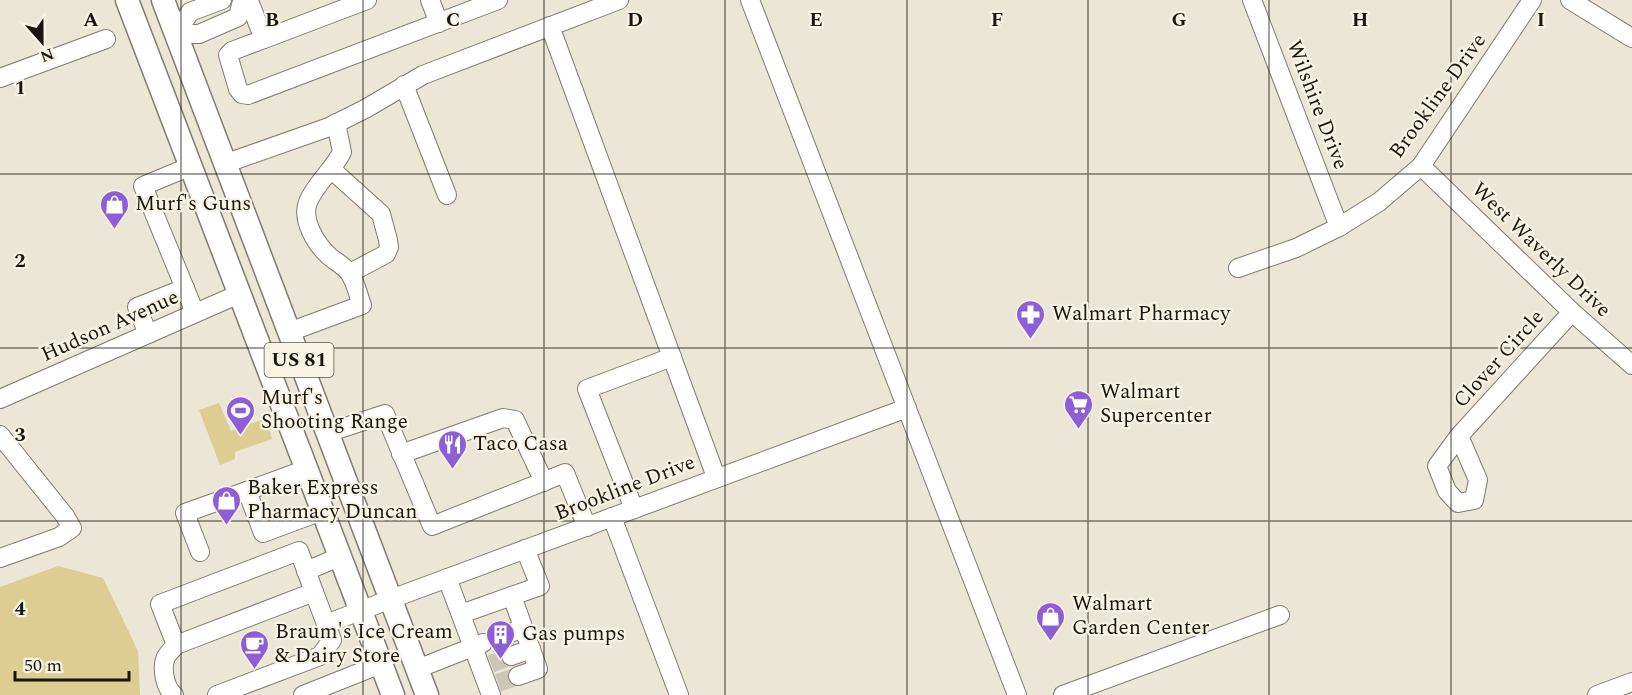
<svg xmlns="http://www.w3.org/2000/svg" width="1632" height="695" viewBox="0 0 1632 695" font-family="Spectral,serif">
<rect width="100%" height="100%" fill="#ebe6d5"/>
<g fill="#ddcd92">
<path d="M 219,403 L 231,431 L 266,418 L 272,439 L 235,452 L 235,459 L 220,465 L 199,410 Z"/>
<path d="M 58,566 L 103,578 L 138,651 L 140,695 L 0,695 L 0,587 Z"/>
</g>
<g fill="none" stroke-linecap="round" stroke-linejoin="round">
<g stroke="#cbc7b7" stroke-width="18" stroke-dasharray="18 9" stroke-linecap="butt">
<path d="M 491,664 L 511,656"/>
<path d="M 498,683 L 518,676"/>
</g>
<defs>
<g id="minor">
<path d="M 430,0 L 439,23"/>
<path d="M 750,0 L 1017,695"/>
<path d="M 1252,0 L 1339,227"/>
<path d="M 1570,0 L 1632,38"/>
<path d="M 249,1 L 264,39 L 232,51 L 228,55 L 238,89 L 242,94 L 248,95 L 498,0"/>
<path d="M 550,26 L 716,477"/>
<path d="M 176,34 L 199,34 L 238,17 L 241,5"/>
<path d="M 176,34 L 190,12 L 222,0"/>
<path d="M 264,39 L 367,0"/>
<path d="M 0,78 L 106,39"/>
<path d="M 404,85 L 447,195"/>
<path d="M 224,164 L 329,127 L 365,109 L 423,75 L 619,0"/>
<path d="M 191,166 L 143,186 L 195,313"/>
<path d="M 1421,166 L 1572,312 L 1632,365"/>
<path d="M 331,169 L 381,214 L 388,240 L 389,247 L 386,254 L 350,273"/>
<path d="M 1238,268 L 1296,248 L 1339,227 L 1379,202 L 1421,166 L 1532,0"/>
<path d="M 289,332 L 362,305 C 358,295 356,283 350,274 C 346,267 336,262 329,256 C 316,244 301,220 308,202 C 316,183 333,170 342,152 L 336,123"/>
<path d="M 148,334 L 137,307 L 185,288"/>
<path d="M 0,399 L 239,294"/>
<path d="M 327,433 L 385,414 L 432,526 L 565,473 L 587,527"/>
<path d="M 0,435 L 65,516 L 72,528 L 59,537 L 0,558"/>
<path d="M 1459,436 L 1572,312"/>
<path d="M 1459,436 L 1478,480 L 1474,500 L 1458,503 L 1447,491 L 1437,466 Z"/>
<path d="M 401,454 L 503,418 L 515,420 L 544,482"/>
<path d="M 307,469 L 247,491 L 263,533 L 322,511"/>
<path d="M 634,509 L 587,389 L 672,357"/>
<path d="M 612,517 L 679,695"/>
<path d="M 200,552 L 185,513 L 247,491"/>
<path d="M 306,571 L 339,557"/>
<path d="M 447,578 L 491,695"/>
<path d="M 512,596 L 538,669 L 518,676"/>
<path d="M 461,614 L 540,586 L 525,549"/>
<path d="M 326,624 L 391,599 L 907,408"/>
<path d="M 503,636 L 523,628"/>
<path d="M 176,645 L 160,604 L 299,551 L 314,592"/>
<path d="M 511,656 L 531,649"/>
<path d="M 417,669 L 483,643"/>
<path d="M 174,695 C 165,688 161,668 166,657 C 168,653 173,649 176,645 L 314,592 L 332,640 L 320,656 L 217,695"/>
<path d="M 303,695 L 381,664"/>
<path d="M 1063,695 L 1280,615"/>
<path d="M 1597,695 L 1632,682"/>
</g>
<g id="major">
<path d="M 127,0 L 393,695"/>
<path d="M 163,0 L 427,695"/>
</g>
</defs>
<use href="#minor" stroke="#807b6c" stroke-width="20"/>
<use href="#major" stroke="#807b6c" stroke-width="25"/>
<use href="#minor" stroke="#fff" stroke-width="18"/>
<use href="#major" stroke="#fff" stroke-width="22"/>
</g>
<path fill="none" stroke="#181610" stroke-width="1.5" stroke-opacity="0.55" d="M 181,0 L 181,695M 363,0 L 363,695M 544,0 L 544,695M 725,0 L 725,695M 907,0 L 907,695M 1088,0 L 1088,695M 1269,0 L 1269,695M 1451,0 L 1451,695M 0,174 L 1632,174M 0,348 L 1632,348M 0,521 L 1632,521"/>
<defs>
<symbol id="shop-pin" viewBox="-11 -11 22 30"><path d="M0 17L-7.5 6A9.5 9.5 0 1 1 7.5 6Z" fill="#8d5ed7" stroke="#f8f3e2"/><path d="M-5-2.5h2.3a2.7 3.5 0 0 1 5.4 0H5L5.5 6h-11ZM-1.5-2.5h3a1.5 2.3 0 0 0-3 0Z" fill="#fff"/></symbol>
<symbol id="pharmacy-pin" viewBox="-11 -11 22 30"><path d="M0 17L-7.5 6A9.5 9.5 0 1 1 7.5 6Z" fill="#8d5ed7" stroke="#f8f3e2"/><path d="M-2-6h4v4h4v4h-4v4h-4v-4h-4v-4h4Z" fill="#fff"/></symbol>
<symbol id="supermarket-pin" viewBox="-11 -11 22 30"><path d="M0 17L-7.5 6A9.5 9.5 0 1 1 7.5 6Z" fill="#8d5ed7" stroke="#f8f3e2"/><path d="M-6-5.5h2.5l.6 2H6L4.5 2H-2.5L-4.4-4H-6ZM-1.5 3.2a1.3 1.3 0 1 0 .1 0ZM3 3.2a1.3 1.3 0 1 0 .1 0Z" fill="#fff"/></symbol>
<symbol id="stadium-pin" viewBox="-11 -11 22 30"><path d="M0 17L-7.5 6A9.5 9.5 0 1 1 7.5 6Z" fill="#8d5ed7" stroke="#f8f3e2"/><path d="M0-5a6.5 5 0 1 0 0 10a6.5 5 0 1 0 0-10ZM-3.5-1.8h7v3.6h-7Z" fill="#fff"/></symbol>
<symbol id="restaurant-pin" viewBox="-11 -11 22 30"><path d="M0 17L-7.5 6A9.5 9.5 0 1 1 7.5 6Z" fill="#8d5ed7" stroke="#f8f3e2"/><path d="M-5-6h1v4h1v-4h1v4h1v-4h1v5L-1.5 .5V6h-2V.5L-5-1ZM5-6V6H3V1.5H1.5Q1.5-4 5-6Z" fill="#fff"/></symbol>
<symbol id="building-pin" viewBox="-11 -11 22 30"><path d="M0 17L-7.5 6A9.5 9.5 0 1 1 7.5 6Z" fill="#8d5ed7" stroke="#f8f3e2"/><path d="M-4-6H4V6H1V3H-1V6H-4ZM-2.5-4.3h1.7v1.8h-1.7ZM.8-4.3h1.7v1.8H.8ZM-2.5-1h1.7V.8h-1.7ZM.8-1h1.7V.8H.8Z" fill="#fff"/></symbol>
<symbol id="cafe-pin" viewBox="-11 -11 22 30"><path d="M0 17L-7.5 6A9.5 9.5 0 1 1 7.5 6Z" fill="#8d5ed7" stroke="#f8f3e2"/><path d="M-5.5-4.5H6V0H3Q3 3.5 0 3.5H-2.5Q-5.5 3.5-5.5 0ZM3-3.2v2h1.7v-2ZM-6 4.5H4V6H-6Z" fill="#fff"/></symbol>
</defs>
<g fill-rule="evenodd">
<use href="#shop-pin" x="98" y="188" width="33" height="45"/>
<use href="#pharmacy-pin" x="1014" y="298" width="33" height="45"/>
<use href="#supermarket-pin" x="1062" y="388" width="33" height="45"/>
<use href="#stadium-pin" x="224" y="394" width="33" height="45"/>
<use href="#restaurant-pin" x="436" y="428" width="33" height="45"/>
<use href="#shop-pin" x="210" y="484" width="33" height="45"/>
<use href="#shop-pin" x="1034" y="600" width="33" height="45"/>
<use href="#building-pin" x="484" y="618" width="33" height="45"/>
<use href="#cafe-pin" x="238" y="628" width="33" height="45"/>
</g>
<g text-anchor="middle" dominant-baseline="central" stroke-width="4.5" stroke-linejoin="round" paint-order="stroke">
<rect fill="#f8f3e2" stroke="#5b584f" stroke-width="1.5" x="264.5" y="343" width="69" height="34" rx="4.5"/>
<g font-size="20" font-weight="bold" fill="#181610">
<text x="299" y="360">US 81</text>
</g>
<g font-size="21" fill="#181610" stroke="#f8f3e2">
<text transform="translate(1438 96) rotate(-54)">Brookline Drive</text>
<text transform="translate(1317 105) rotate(69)">Wilshire Drive</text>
<text transform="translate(1541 250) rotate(44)">West Waverly Drive</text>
<text transform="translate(110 326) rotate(-24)">Hudson Avenue</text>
<text transform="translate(1499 359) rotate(-48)">Clover Circle</text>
<text transform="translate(625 488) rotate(-21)">Brookline Drive</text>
</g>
<g font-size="21" fill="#181610" stroke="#f8f3e2" text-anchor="start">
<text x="135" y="204">Murf's Guns</text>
<text x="1052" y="314">Walmart Pharmacy</text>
<text x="1100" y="392">Walmart<tspan x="1100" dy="24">Supercenter</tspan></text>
<text x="261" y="398">Murf's<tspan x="261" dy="24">Shooting Range</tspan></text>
<text x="473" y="444">Taco Casa</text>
<text x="247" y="488">Baker Express<tspan x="247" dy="24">Pharmacy Duncan</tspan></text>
<text x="1072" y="604">Walmart<tspan x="1072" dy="24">Garden Center</tspan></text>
<text x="275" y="632">Braum's Ice Cream<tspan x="275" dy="24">&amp; Dairy Store</tspan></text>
<text x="522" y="634">Gas pumps</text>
</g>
</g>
<g font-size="20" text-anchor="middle" font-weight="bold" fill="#181610" stroke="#f8f3e2" stroke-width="4.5" stroke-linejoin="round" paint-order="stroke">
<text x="91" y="26">A</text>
<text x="272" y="26">B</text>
<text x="453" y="26">C</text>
<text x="635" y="26">D</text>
<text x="816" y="26">E</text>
<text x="997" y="26">F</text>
<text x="1179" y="26">G</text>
<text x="1360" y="26">H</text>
<text x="1541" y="26">I</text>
<text x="20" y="94">1</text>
<text x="20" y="267">2</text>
<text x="20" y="441">3</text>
<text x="20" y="615">4</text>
</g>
<g transform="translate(42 42) rotate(159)" stroke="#f8f3e2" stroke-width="4.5" paint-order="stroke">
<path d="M0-4.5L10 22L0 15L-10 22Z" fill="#181610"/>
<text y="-9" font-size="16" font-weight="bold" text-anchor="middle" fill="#181610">N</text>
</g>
<path d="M15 671v9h114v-9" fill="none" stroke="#181610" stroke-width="3"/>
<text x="24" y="671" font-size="18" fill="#181610" stroke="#f8f3e2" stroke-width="4.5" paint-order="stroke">50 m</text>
</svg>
